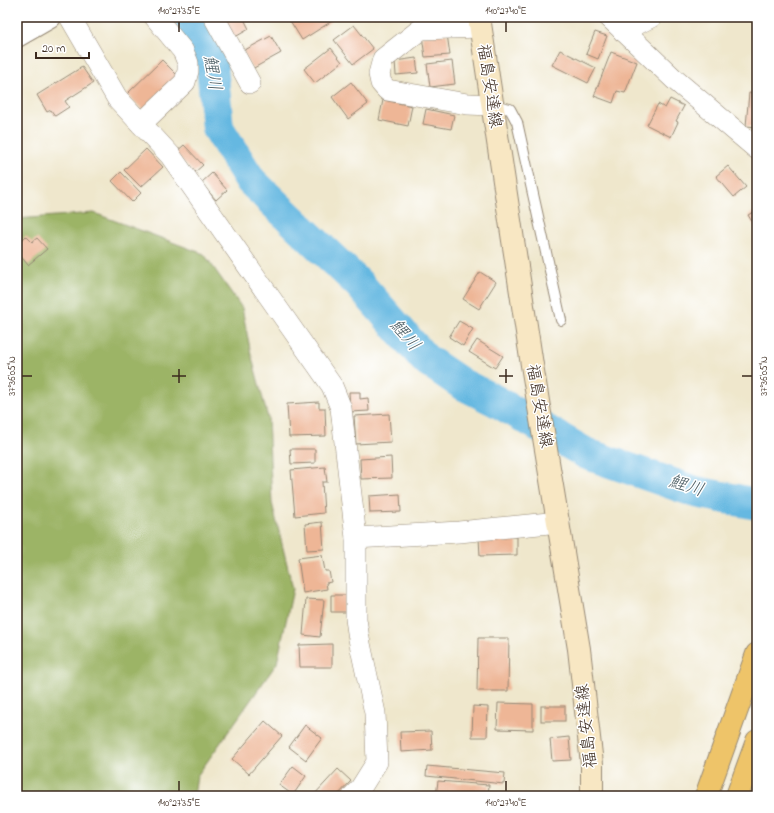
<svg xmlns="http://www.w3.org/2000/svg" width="774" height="813" viewBox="0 0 774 813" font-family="'Indie Flower','Klee One',sans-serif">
<rect width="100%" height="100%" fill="#fff"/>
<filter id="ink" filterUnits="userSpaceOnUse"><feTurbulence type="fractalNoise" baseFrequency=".025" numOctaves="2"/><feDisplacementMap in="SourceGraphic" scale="8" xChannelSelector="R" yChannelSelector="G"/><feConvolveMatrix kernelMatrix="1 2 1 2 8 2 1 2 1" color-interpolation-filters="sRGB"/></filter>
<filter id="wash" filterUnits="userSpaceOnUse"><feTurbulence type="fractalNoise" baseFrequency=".012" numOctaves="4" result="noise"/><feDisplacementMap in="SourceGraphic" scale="16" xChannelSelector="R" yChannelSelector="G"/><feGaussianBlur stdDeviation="0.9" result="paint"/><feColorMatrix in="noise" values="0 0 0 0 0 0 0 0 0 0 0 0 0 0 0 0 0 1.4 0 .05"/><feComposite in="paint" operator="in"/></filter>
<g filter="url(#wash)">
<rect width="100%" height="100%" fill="#efe7cc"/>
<path fill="#9cb466" stroke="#6c6f42" d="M 94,213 L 204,254 L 242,308 L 251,354 L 268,418 L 272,503 L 293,589 L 277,663 L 197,776 L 194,796 L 17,796 L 17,219 Z"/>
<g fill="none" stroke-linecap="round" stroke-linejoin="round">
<path stroke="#65b8e1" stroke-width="32" d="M 190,17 L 211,56 L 218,128 L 251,181 L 359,284 L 425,359 L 462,384 L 496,401 L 587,454 L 696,492 L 757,504"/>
</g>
<g id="blocks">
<g fill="#eeb696">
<path d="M 221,17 L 243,17 L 249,29 L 230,40 Z"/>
<path d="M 293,17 L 329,17 L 332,21 L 302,40 L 289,19 Z"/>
<path d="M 354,25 L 373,49 L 353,64 L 334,40 Z"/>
<path d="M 595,32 L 607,36 L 598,59 L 586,54 Z"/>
<path d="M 447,34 L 450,55 L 425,57 L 422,36 Z"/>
<path d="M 271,36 L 281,53 L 252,69 L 243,51 Z"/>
<path d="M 331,48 L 342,62 L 315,83 L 304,69 Z"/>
<path d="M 560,50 L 596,68 L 588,83 L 552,65 Z"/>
<path d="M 611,52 L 637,62 L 625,93 L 617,91 L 613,103 L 594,96 Z"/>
<path d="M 416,58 L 418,73 L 396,75 L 395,61 Z"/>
<path d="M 162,60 L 178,76 L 143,110 L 127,94 Z"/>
<path d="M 452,61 L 455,84 L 430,87 L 427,64 Z"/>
<path d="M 82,67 L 93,83 L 65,101 L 69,107 L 55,116 L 51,110 L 47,112 L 37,95 Z"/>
<path d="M 351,82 L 368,104 L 348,119 L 332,97 Z"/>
<path d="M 749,93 L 757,94 L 757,127 L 746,126 Z"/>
<path d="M 670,99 L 684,106 L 676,121 L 678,122 L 671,137 L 647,125 L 658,104 L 665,108 Z"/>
<path d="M 383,100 L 412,106 L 408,126 L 379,120 Z"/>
<path d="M 426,109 L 454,115 L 451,129 L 423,124 Z"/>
<path d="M 184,145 L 203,165 L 194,173 L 175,153 Z"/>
<path d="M 146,149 L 163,167 L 141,187 L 124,170 Z"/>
<path d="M 728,166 L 746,187 L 734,197 L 716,176 Z"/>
<path d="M 121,172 L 141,193 L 132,202 L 112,181 Z"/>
<path d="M 212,173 L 227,190 L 216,200 L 201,183 Z"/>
<path d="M 757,210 L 757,230 L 748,215 Z"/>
<path d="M 26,236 L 32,242 L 37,238 L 47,249 L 28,265 L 18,253 L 22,250 L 17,245 Z"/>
<path d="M 480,272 L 496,282 L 479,309 L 463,299 Z"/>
<path d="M 459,321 L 473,329 L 463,346 L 449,337 Z"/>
<path d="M 477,340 L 503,356 L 495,368 L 469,352 Z"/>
<path d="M 349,392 L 360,392 L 360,399 L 368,398 L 369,411 L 350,412 Z"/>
<path d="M 319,402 L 319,408 L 325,408 L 326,436 L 289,437 L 287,404 Z"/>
<path d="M 389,414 L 391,442 L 356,444 L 354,416 Z"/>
<path d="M 290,449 L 315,449 L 315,463 L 291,464 Z"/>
<path d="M 391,457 L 392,478 L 361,479 L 360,459 Z"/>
<path d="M 325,467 L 327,482 L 322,482 L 324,513 L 295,516 L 291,470 Z"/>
<path d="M 400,494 L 401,512 L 370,513 L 369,496 Z"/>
<path d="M 322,522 L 324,549 L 307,550 L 305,524 Z"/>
<path d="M 517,537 L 517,555 L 480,556 L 479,538 Z"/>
<path d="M 322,555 L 325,571 L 329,571 L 331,582 L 326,583 L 327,589 L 303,593 L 298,558 Z"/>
<path d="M 331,595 L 349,595 L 348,612 L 331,612 Z"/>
<path d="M 306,599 L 324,600 L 320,637 L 303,635 Z"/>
<path d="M 478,638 L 509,638 L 508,691 L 477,691 Z"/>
<path d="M 332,644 L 332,667 L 300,667 L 299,645 Z"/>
<path d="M 498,703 L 533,704 L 533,730 L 497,729 Z"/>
<path d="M 473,706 L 488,707 L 487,737 L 472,737 Z"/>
<rect x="541" y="706" width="24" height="15"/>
<path d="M 265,721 L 282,736 L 249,774 L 232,759 Z"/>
<path d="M 305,725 L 322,738 L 306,760 L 289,747 Z"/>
<path d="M 431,731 L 432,750 L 401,752 L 400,732 Z"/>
<path d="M 569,737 L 571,760 L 552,761 L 550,739 Z"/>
<path d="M 293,766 L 306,776 L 293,795 L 279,785 Z"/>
<path d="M 427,766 L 505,773 L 504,784 L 426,776 Z"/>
<path d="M 338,769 L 351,781 L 337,796 L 313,796 Z"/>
<path d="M 438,781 L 489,785 L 488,796 L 436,796 Z"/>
</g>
</g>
</g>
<g filter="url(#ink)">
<use href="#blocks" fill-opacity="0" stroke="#958875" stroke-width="1"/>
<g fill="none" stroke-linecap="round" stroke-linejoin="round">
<defs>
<path id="service" d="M 492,105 L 510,109 L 517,122 L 561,320"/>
<g id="minor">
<path d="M 70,17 L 117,98 L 170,155 L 332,386 L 341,408 L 356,538 L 356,619 L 359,639 L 375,713 L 377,762 L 360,789 L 353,796"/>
<path d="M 214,17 L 250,83"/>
<path d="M 609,17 L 674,79 L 757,149"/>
<path d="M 480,27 L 421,29 L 383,59 L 379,74 L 381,83 L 387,90 L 467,104 L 492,105"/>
<path d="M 623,31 L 651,17"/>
<path d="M 141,124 L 185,82 L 188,71 L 188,63 L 183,51 L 155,17"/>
<path d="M 356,538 L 459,532 L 559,522"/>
</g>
<path id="tertiary" d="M 17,36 L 50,17"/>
<path id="secondary" d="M 479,17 L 532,365 L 579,649 L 592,764 L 592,796"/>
<g id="trunk">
<path d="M 706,796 L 757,654"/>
<path d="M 737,796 L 757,741"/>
</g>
</defs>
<use href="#service" stroke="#958875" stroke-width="12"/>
<use href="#minor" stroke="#958875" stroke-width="22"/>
<use href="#tertiary" stroke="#958875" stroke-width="24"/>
<use href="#secondary" stroke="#958875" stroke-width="24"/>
<use href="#trunk" stroke="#958875" stroke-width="24"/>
<use href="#service" stroke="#fff" stroke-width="10"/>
<use href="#minor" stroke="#fff" stroke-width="21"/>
<use href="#tertiary" stroke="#fff" stroke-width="22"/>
<use href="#secondary" stroke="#f8e7c3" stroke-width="22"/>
<use href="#trunk" stroke="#eec469" stroke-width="22"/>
</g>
</g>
<path fill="none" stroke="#3b2a1e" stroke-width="1.5" d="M 179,22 L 179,32M 506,22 L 506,32M 179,369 L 179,383M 506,369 L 506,383M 22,376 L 32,376M 172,376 L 186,376M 499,376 L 513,376M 742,376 L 752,376M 179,781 L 179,791M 506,781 L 506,791"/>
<g text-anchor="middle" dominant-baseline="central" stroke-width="3" stroke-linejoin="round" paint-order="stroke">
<g font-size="17" fill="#3b2a1e" stroke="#fff">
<text transform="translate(489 86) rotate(81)">福島安達線</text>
<text transform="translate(539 406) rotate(80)">福島安達線</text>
<text transform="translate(587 726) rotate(-96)">福島安達線</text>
</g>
<g font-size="18" font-style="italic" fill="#4a5c62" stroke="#fff">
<text transform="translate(211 73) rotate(80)">鯉川</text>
<text transform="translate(404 336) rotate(49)">鯉川</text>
<text transform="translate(686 487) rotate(17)">鯉川</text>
</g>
</g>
<rect width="774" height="813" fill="none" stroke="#fff" stroke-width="44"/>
<path d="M36 52v6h53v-6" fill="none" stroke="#3b2a1e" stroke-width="2"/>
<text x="42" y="52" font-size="12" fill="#3b2a1e" stroke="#ffffff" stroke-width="3" paint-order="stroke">20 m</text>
<rect x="22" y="22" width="730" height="769" fill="none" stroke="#3b2a1e" stroke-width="1.5"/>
<g font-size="10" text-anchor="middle" fill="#3b2a1e">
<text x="179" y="14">140°27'35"E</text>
<text x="506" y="14">140°27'40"E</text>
<text transform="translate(11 376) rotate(-90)" y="4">37°36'05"N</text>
<text transform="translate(763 376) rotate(-90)" y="4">37°36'05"N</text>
<text x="179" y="806">140°27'35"E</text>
<text x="506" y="806">140°27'40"E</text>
</g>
</svg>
